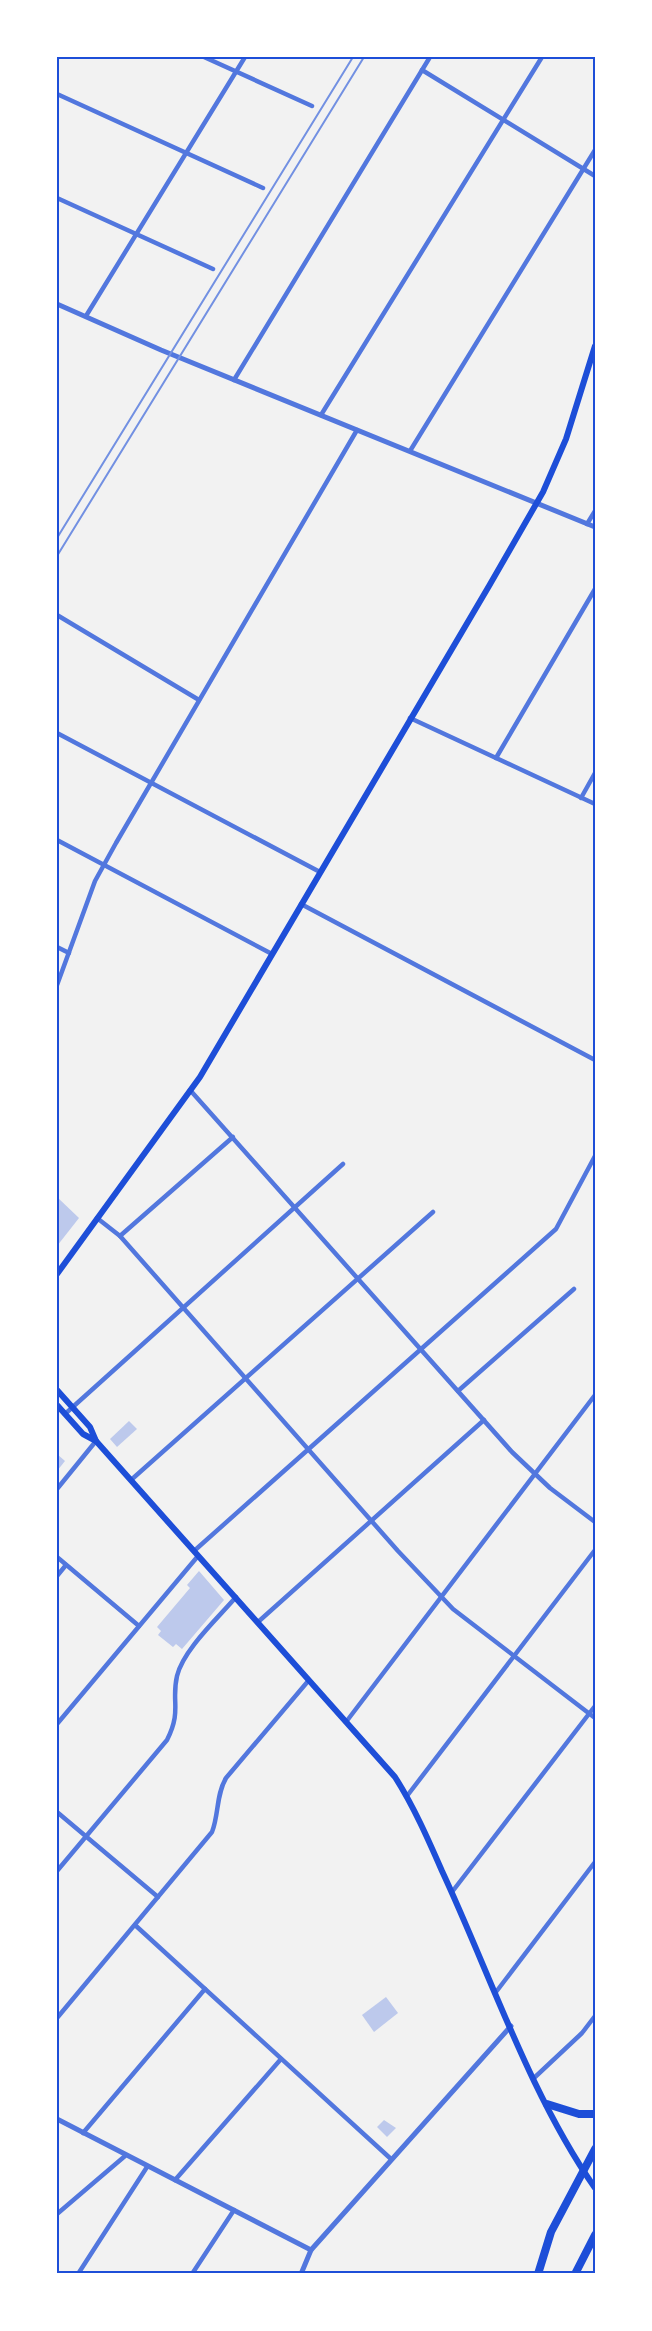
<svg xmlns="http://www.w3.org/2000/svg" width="652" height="2331" viewBox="0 0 652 2331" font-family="Lato,sans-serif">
<rect width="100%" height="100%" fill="#f2f2f2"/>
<g fill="#bdc9ec">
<path d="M 57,1197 L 79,1218 L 57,1246 Z"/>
<path d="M 129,1421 L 137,1429 L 117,1447 L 110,1439 Z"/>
<path d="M 57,1454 L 65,1461 L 57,1471 Z"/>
<path d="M 199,1571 L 224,1600 L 182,1649 L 176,1644 L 173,1647 L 158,1635 L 161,1631 L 157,1627 L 190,1588 L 187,1585 Z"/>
<path d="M 386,1997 L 398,2013 L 374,2032 L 362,2015 Z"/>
<path d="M 384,2120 L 396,2128 L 387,2137 L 377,2127 Z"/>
</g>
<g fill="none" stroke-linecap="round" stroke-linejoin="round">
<g stroke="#5277de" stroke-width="4.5">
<path d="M 204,57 L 312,106"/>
<path d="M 422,70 L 595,176"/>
<path d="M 57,94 L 263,188"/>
<path d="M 57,198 L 213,269"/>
<path d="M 86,316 L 245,57"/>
<path d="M 234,380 L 430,57"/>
<path d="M 321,415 L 542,57"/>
<path d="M 410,451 L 595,150"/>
<path d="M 587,524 L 595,511"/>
<path d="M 57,615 L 199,700"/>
<path d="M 410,718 L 595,804"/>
<path d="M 57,733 L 320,872"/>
<path d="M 496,758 L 595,589"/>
<path d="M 581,798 L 595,773"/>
<path d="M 57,840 L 272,954"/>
<path d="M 301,904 L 595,1060"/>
<path d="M 57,947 L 69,953"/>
<path d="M 57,985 L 95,881 L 116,843 L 357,430"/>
<path d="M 190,1090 L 512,1452 L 550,1488 L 595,1522"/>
<path d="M 97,1218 L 120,1236 L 398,1551 L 453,1609 L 595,1718"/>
<path d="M 120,1236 L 233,1137"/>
<path d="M 458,1391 L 574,1289"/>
<path d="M 65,1414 L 343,1164"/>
<path d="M 131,1480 L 433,1212"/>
<path d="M 57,1489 L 96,1441"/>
<path d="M 194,1551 L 556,1229 L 595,1156"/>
<path d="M 57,1557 L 139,1626"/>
<path d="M 57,1576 L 66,1565"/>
<path d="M 258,1622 L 484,1420"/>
<path d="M 346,1722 L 595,1395"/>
<path d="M 57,1724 L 198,1556"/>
<path d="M 407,1796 L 595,1550"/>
<path d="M 57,1812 L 158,1897"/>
<path d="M 57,1871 L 167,1740 C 182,1710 171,1702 177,1676 C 183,1650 218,1618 236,1597"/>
<path d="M 452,1892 L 595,1706"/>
<path d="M 135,1925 L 391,2159"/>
<path d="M 496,1992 L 595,1862"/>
<path d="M 57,2018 L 212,1832 C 219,1814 216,1795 226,1778 L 309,1680"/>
<path d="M 534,2078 L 582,2033 L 595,2016"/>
<path d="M 83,2133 L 205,1989"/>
<path d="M 175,2180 L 281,2059"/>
<path d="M 57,2214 L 125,2156"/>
<path d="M 78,2274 L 147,2167"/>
<path d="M 192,2274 L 234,2210"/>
</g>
<g stroke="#5277de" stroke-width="5">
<path d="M 57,304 L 161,350 L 595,527"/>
<path d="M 57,2119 L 311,2250"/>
<path d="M 301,2274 L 311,2250 L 511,2026"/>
</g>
<g stroke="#1d4ed8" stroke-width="6">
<path d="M 57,1274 L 200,1077 L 489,586 L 543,492 L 566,439 L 595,346"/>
<path d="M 57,1390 L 90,1427 L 96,1441"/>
<path d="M 57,1405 L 83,1434 L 96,1441 L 395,1777 C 414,1807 428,1839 442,1871 C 490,1974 530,2095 595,2188"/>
</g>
<g stroke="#1d4ed8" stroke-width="8">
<path d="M 547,2104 L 579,2114 L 595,2114"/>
<path d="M 538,2274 L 551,2232 L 595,2149"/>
<path d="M 575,2274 L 595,2235"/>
</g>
<g stroke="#7290e2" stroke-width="2">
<path d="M 57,538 L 353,57"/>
<path d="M 57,556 L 364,57"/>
</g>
</g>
<rect width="652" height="2331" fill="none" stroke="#ffffff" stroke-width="117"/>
<rect x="58" y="58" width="536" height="2214" fill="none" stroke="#1d4ed8" stroke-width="2"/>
</svg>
